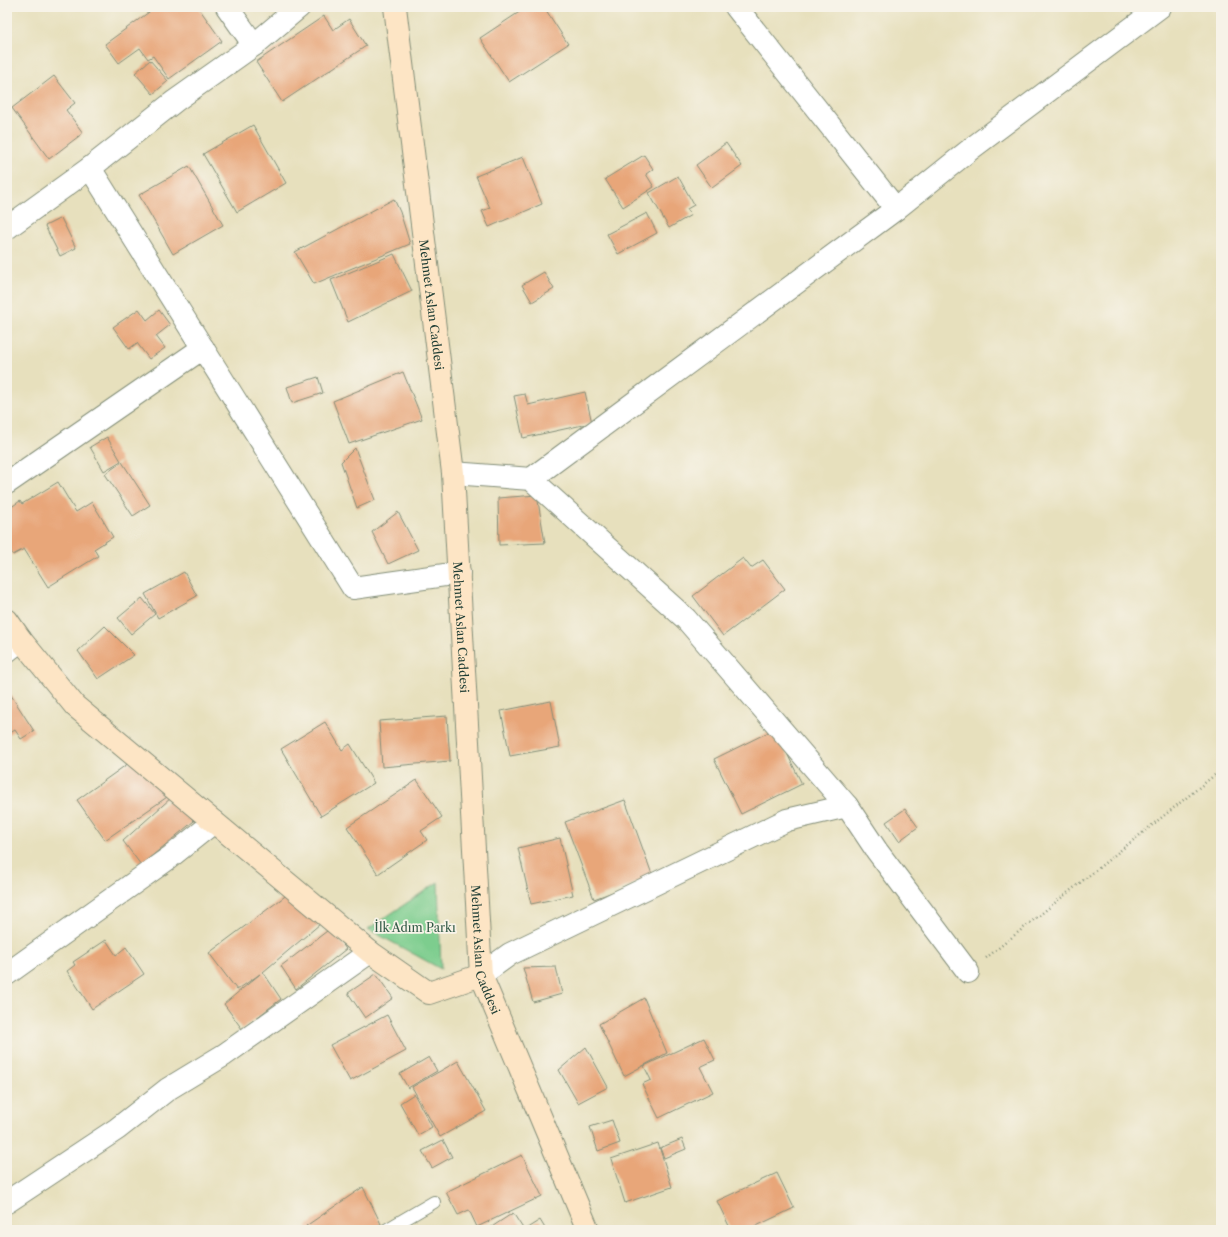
<svg xmlns="http://www.w3.org/2000/svg" width="1228" height="1237" viewBox="0 0 1228 1237" font-family="'Libre Caslon Text',serif">
<rect width="100%" height="100%" fill="#f7f3e8"/>
<filter id="ink" filterUnits="userSpaceOnUse"><feTurbulence type="fractalNoise" baseFrequency=".025" numOctaves="2"/><feDisplacementMap in="SourceGraphic" scale="8" xChannelSelector="R" yChannelSelector="G"/><feConvolveMatrix kernelMatrix="1 2 1 2 8 2 1 2 1" color-interpolation-filters="sRGB"/></filter>
<filter id="wash" filterUnits="userSpaceOnUse"><feTurbulence type="fractalNoise" baseFrequency=".012" numOctaves="4" result="noise"/><feDisplacementMap in="SourceGraphic" scale="16" xChannelSelector="R" yChannelSelector="G"/><feGaussianBlur stdDeviation="0.9" result="paint"/><feColorMatrix in="noise" values="0 0 0 0 0 0 0 0 0 0 0 0 0 0 0 0 0 1.4 0 .05"/><feComposite in="paint" operator="in"/></filter>
<g filter="url(#wash)">
<rect width="100%" height="100%" fill="#e7e0bd"/>
<path fill="#7dcd8e" stroke="#4e8561" d="M 438,882 L 441,969 L 368,929 Z"/>
<g id="blocks">
<g fill="#e8a679">
<path d="M 156,7 L 198,7 L 222,41 L 169,79 L 153,56 L 148,59 L 140,48 L 119,63 L 105,44 Z"/>
<path d="M 527,7 L 544,7 L 568,44 L 509,82 L 480,38 Z"/>
<path d="M 324,16 L 333,30 L 349,19 L 366,46 L 282,102 L 256,62 Z"/>
<path d="M 150,60 L 168,81 L 153,94 L 135,73 Z"/>
<path d="M 54,76 L 75,103 L 66,110 L 83,133 L 49,159 L 12,108 Z"/>
<path d="M 253,125 L 286,183 L 237,212 L 203,154 Z"/>
<path d="M 726,143 L 742,166 L 712,188 L 696,165 Z"/>
<path d="M 644,155 L 653,169 L 646,174 L 654,187 L 623,207 L 605,179 Z"/>
<path d="M 523,157 L 542,204 L 489,227 L 482,211 L 490,208 L 476,176 Z"/>
<path d="M 189,166 L 223,225 L 173,254 L 139,195 Z"/>
<path d="M 678,176 L 694,205 L 687,209 L 691,215 L 669,228 L 649,193 Z"/>
<path d="M 394,199 L 400,212 L 410,244 L 314,284 L 295,252 Z"/>
<path d="M 647,213 L 657,233 L 618,254 L 607,234 Z"/>
<path d="M 61,218 L 76,248 L 60,256 L 45,226 Z"/>
<path d="M 394,254 L 412,291 L 348,322 L 331,280 Z"/>
<path d="M 544,272 L 554,289 L 532,302 L 522,285 Z"/>
<path d="M 139,309 L 147,320 L 159,310 L 170,325 L 156,336 L 165,348 L 149,359 L 137,343 L 129,349 L 113,327 Z"/>
<path d="M 403,372 L 422,419 L 349,444 L 333,401 Z"/>
<path d="M 318,377 L 323,393 L 292,403 L 287,387 Z"/>
<path d="M 585,392 L 592,423 L 523,438 L 514,396 L 525,394 L 528,405 Z"/>
<path d="M 107,437 L 121,461 L 104,471 L 90,447 Z"/>
<path d="M 355,448 L 375,500 L 357,508 L 341,462 Z"/>
<path d="M 122,462 L 150,505 L 133,516 L 105,474 Z"/>
<path d="M 58,482 L 76,512 L 92,502 L 113,537 L 94,549 L 98,556 L 48,587 L 24,549 L 13,555 L 7,545 L 7,510 L 20,501 L 22,504 Z"/>
<path d="M 537,495 L 545,543 L 499,545 L 498,498 Z"/>
<path d="M 398,512 L 418,550 L 388,564 L 372,532 Z"/>
<path d="M 743,558 L 751,568 L 763,560 L 785,589 L 723,636 L 693,596 Z"/>
<path d="M 184,572 L 197,596 L 158,618 L 145,594 Z"/>
<path d="M 142,598 L 155,614 L 131,634 L 118,618 Z"/>
<path d="M 105,626 L 134,655 L 98,679 L 78,651 Z"/>
<path d="M 7,689 L 34,731 L 21,739 L 15,730 L 7,735 Z"/>
<path d="M 551,701 L 560,747 L 510,756 L 501,711 Z"/>
<path d="M 447,716 L 450,761 L 382,767 L 379,721 Z"/>
<path d="M 325,722 L 342,750 L 350,744 L 374,783 L 321,816 L 281,749 Z"/>
<path d="M 775,729 L 802,784 L 741,814 L 714,759 Z"/>
<path d="M 133,760 L 170,795 L 105,840 L 77,800 Z"/>
<path d="M 417,780 L 442,817 L 421,831 L 427,840 L 378,874 L 347,827 Z"/>
<path d="M 172,797 L 194,821 L 141,865 L 123,841 Z"/>
<path d="M 625,800 L 653,877 L 594,899 L 565,822 Z"/>
<path d="M 905,809 L 918,827 L 899,841 L 886,822 Z"/>
<path d="M 560,838 L 573,895 L 531,904 L 518,848 Z"/>
<path d="M 292,891 L 320,924 L 263,972 L 281,999 L 242,1029 L 224,1004 L 260,974 L 237,990 L 209,953 Z"/>
<path d="M 331,928 L 346,949 L 296,989 L 281,966 Z"/>
<path d="M 106,940 L 116,955 L 126,947 L 144,974 L 92,1009 L 67,971 L 75,965 L 73,962 Z"/>
<path d="M 556,967 L 562,994 L 533,1002 L 523,968 Z"/>
<path d="M 376,974 L 393,998 L 365,1018 L 348,993 Z"/>
<path d="M 644,998 L 667,1053 L 624,1076 L 599,1024 Z"/>
<path d="M 387,1015 L 406,1051 L 350,1081 L 330,1045 Z"/>
<path d="M 704,1038 L 715,1060 L 700,1067 L 713,1092 L 659,1118 L 642,1084 L 651,1080 L 644,1066 Z"/>
<path d="M 586,1047 L 608,1087 L 578,1103 L 559,1070 Z"/>
<path d="M 429,1057 L 437,1071 L 408,1088 L 400,1074 Z"/>
<path d="M 458,1061 L 486,1111 L 440,1137 L 412,1087 Z"/>
<path d="M 414,1094 L 432,1127 L 418,1135 L 400,1103 Z"/>
<path d="M 612,1120 L 620,1143 L 598,1151 L 590,1127 Z"/>
<path d="M 682,1139 L 686,1149 L 664,1158 L 660,1148 Z"/>
<path d="M 443,1140 L 452,1157 L 432,1168 L 422,1151 Z"/>
<path d="M 658,1143 L 672,1187 L 625,1203 L 611,1159 Z"/>
<path d="M 522,1155 L 542,1196 L 477,1227 L 469,1210 L 458,1215 L 446,1192 Z"/>
<path d="M 777,1173 L 794,1208 L 748,1230 L 731,1230 L 717,1201 Z"/>
<path d="M 363,1187 L 381,1224 L 369,1230 L 309,1230 L 306,1226 Z"/>
<path d="M 513,1213 L 524,1230 L 487,1230 Z"/>
<path d="M 540,1220 L 546,1230 L 524,1230 Z"/>
</g>
</g>
</g>
<g filter="url(#ink)">
<use href="#blocks" fill-opacity="0" stroke="#838e78" stroke-width="1"/>
<g fill="none" stroke-linecap="round" stroke-linejoin="round">
<defs>
<path id="lane" d="M 386,1230 L 434,1202"/>
<g id="street">
<path d="M 227,7 L 254,45"/>
<path d="M 736,7 L 896,209"/>
<path d="M 90,168 L 353,588 L 459,573"/>
<path d="M 7,228 L 90,168 L 175,101 L 254,45 L 299,7"/>
<path d="M 453,473 L 531,479 L 686,619 L 847,806 L 877,851 L 968,972"/>
<path d="M 531,479 L 896,209 L 972,148 L 1160,7"/>
<path d="M 7,483 L 203,348"/>
<path d="M 7,651 L 21,640"/>
<path d="M 7,974 L 169,858 L 214,822"/>
<path d="M 481,975 L 510,954 L 787,820 L 847,806"/>
<path d="M 7,1202 L 117,1129 L 168,1089 L 224,1055 L 370,952"/>
</g>
<g id="secondary">
<path id="s1" d="M 395,7 L 453,473 L 481,975 L 588,1230"/>
<path d="M 7,620 L 21,640 L 75,706 L 370,952 L 429,993 L 481,975"/>
</g>
</defs>
<use href="#lane" stroke="#838e78" stroke-width="14"/>
<use href="#street" stroke="#838e78" stroke-width="24"/>
<use href="#secondary" stroke="#838e78" stroke-width="24"/>
<path stroke="#838e78" stroke-width="2.5" stroke-dasharray="1 3" stroke-linecap="butt" d="M 986,958 L 1221,770"/>
<use href="#lane" stroke="#fff" stroke-width="12"/>
<use href="#street" stroke="#fff" stroke-width="22"/>
<use href="#secondary" stroke="#fde5c5" stroke-width="22"/>
</g>
</g>
<g text-anchor="middle" dominant-baseline="central" stroke-width="3.5" stroke-linejoin="round" paint-order="stroke">
<g font-size="12" fill="#1f3d34" stroke="#f7f3e8">
<text stroke="none"><textPath href="#s1" startOffset="300">Mehmet Aslan Caddesi</textPath></text>
<text stroke="none"><textPath href="#s1" startOffset="624">Mehmet Aslan Caddesi</textPath></text>
<text stroke="none"><textPath href="#s1" startOffset="948">Mehmet Aslan Caddesi</textPath></text>
</g>
<g font-size="12" fill="#325a46" stroke="#f7f3e8">
<text x="415" y="927">İlk Adım Parkı</text>
</g>
</g>
<rect width="1228" height="1237" fill="none" stroke="#f7f3e8" stroke-width="24"/>
</svg>
